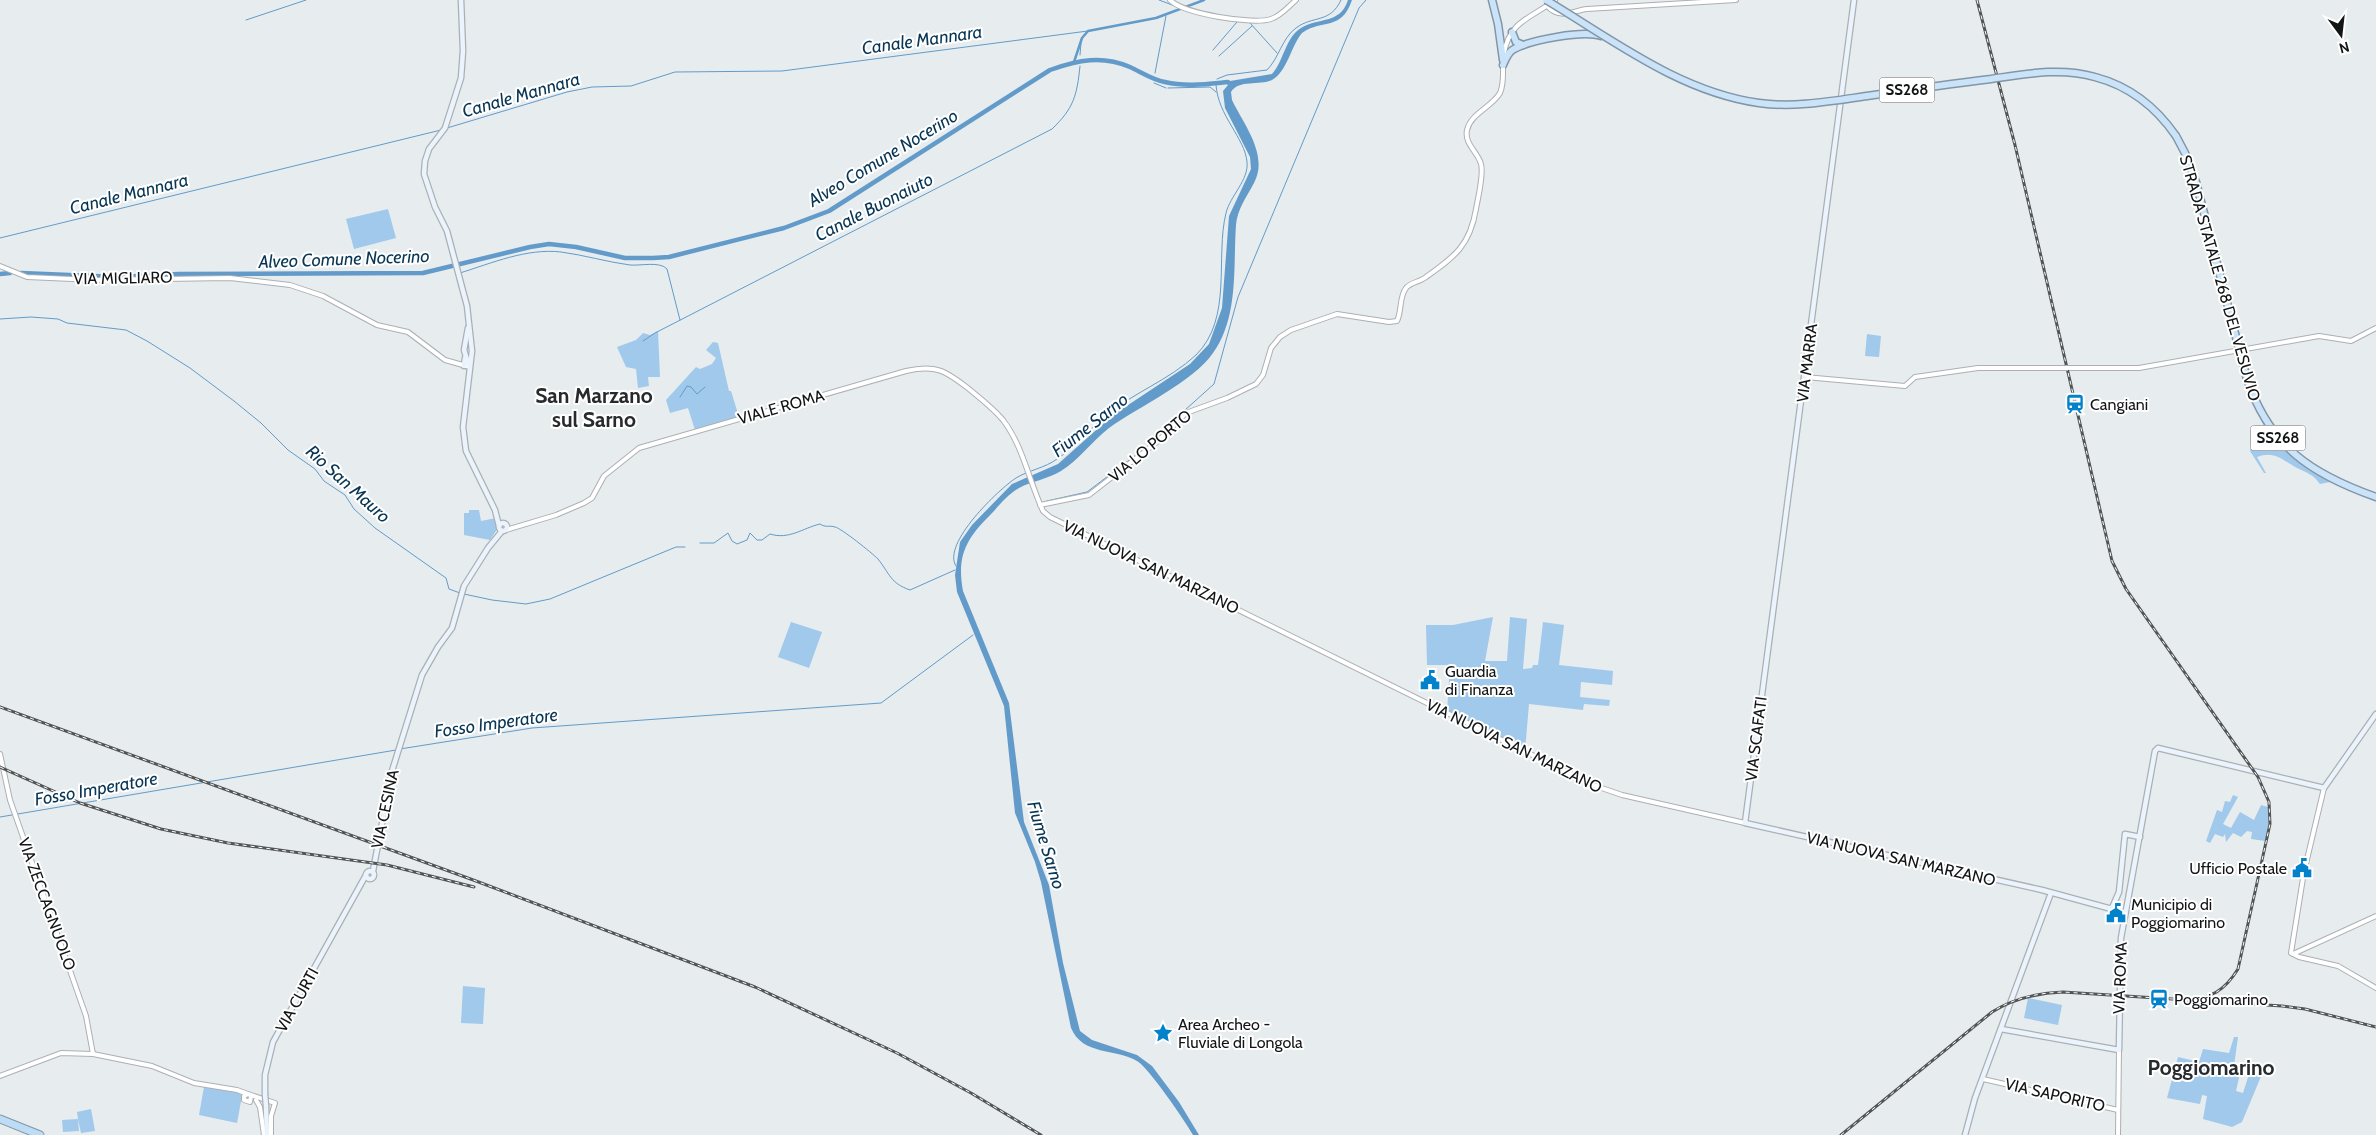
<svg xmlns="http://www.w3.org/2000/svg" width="2376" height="1135" viewBox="0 0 2376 1135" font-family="Cabin,sans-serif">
<rect width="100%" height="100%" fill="#e7ecef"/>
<g fill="#a0c9eb">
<path d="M 388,209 L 396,238 L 354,249 L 346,219 Z"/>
<path d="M 658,331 L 660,377 L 648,377 L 649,386 L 638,388 L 636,369 L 626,367 L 617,347 L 636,340 L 643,333 L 650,335 Z"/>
<path d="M 1867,334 L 1881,336 L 1879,357 L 1865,356 Z"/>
<path d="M 713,342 L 718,343 L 729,391 L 731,391 L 739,417 L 695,430 L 688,408 L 670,413 L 666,400 L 696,367 L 700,369 L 712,364 L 716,358 L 706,350 Z"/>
<path d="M 2263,421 L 2289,454 L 2309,470 L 2330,482 L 2320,484 C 2314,475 2306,472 2297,468 C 2283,461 2276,450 2257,457 L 2266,473 L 2264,473 L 2250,451 L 2251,446 L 2259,439 L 2265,445 L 2268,439 L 2276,442 L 2263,424 Z"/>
<path d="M 469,510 L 479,510 L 481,521 L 496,518 L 496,531 L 490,540 L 464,535 L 464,513 L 469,513 Z"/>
<path d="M 1493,617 L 1485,661 L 1507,661 L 1510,617 L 1527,619 L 1523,669 L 1532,668 L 1533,665 L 1538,665 L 1543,622 L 1564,625 L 1559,665 L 1613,671 L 1612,685 L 1581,682 L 1580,697 L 1610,700 L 1609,706 L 1584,704 L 1583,710 L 1529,704 L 1525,751 L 1447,712 L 1450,665 L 1427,665 L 1426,625 L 1453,625 Z"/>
<path d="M 791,622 L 822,632 L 809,668 L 778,657 Z"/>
<path d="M 2233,795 L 2238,797 L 2223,824 L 2231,828 L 2240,812 L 2254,820 L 2261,805 L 2268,807 L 2269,825 L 2265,841 L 2251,839 L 2252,832 L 2247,831 L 2241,837 L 2233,833 L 2226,842 L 2225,834 L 2223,837 L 2215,834 L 2210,843 L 2206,841 L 2217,810 L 2222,812 L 2225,801 L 2230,802 Z"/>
<path d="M 463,986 L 485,988 L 483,1024 L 461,1023 Z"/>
<path d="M 2028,998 L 2062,1005 L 2058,1025 L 2024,1018 Z"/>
<path d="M 2234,1037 L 2238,1037 L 2234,1066 L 2241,1069 L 2236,1091 L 2243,1093 L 2250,1071 L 2262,1074 L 2242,1122 L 2232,1127 L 2203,1119 L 2207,1096 L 2202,1095 L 2200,1104 L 2167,1098 L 2178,1057 L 2199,1062 L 2203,1049 L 2229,1053 Z"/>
<path d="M 204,1087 L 240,1093 L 242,1096 L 237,1123 L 199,1115 Z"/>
<path d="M 91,1109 L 95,1131 L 81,1133 L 78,1119 L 79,1131 L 63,1132 L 62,1120 L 78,1119 L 77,1112 Z"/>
</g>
<path fill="#629bc9" d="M 1348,0 L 1352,0 C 1341,32 1323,18 1302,33 C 1291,46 1287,72 1272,80 C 1259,86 1239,79 1231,92 L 1232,100 C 1244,125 1269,155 1254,183 C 1247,196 1237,210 1236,225 C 1233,267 1239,317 1213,353 C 1193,382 1138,407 1109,428 C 1092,441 1079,460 1061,471 C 1048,479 1032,481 1019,488 C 1009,494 1001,503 994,511 C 968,537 956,553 963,591 L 1009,703 L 1024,822 L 1049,885 L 1063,963 L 1080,1031 L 1092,1040 L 1137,1055 L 1152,1066 L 1179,1102 L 1199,1135 L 1193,1135 C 1185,1121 1149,1068 1137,1061 C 1115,1048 1083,1056 1071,1028 L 1041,882 L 1035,862 L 1015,813 L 1004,706 L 957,592 L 955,575 L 960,542 L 972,525 L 1012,484 L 1058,464 L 1113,415 L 1190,364 L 1209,344 L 1222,308 L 1229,216 L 1251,169 L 1250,157 L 1225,108 L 1223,91 L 1228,85 L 1224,82 L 1272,74 C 1284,61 1285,38 1301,28 C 1318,17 1340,25 1348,0 Z"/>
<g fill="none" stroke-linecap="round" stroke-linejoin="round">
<g stroke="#629bc9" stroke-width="1">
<path d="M 1159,0 L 1183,9"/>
<path d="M 246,20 L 306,0"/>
<path d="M 1250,23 L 1277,53"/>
<path d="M 1213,50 L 1237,22"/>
<path d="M 1080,55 L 1081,43"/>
<path d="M 1219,56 L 1252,26"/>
<path d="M 1155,73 L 1166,16"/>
<path d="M 1217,79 L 1227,75 L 1267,70 C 1279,58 1282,38 1296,28 C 1313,15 1330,24 1341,0"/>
<path d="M 1154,83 L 1166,88"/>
<path d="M 1168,88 L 1210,87 L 1216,92"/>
<path d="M 447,128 L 567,92 L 592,87 L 631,86 L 675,72 L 782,71 L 1088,31"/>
<path d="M 0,238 L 441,130"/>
<path d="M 460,273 C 492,263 527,248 561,252 C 584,255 607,262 630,265 C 640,266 660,261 667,269 L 680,320"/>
<path d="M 0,319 L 31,317 L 58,319 L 67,323 L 126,330 L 147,341 L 190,368 L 234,401 L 261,423 L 288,450 L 315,469 L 324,481 L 345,495 L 354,509 L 375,528 L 446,578 L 449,589 L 460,593"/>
<path d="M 643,341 L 655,333 L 1052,129 C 1074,108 1077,95 1080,66"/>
<path d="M 680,397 L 687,386 L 691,387 L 697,394 L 705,387"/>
<path d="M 1047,501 L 1087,492 L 1157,439 L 1185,410 L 1214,384 L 1238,297 L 1359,8 L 1366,0"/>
<path d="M 700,543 L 714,543 L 728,533 L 732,541 L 737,544 L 747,540 L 750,533 L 757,540 L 762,540 L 770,534 C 789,540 803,528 820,524 C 826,528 829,525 835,527 C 841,528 872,553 878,559 C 890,574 890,583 910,590 L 955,570"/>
<path d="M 956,566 C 941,544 999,489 1016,478 C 1029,470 1045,468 1057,459 C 1075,447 1089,430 1105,416 C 1133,393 1169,380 1196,355 C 1233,318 1215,258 1226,213 C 1230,196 1249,180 1247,162 C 1245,138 1218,116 1216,85"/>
<path d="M 464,594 L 492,600 L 526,604 L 550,599 L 676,547 L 685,547"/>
<path d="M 400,749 L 532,728 L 881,703 L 973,635"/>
<path d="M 0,817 L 396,750"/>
</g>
<path stroke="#629bc9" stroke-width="2.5" d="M 1074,62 L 1082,38 L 1088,31 L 1156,18 L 1204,0"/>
<g stroke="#629bc9" stroke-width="4.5">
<path d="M 21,273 L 118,277 L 179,274 L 423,273 L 530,247 L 549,244 L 576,247 L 625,258 L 653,258 L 669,257 L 784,228 L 829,211 L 1050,70 C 1078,60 1102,55 1130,67 C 1141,72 1153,80 1165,82 C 1186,87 1207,84 1228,82"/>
<path d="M 0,274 L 10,273"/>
</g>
<defs>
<g id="tertiary">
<path d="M 1170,0 C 1184,14 1253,25 1271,19 C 1281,16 1289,6 1296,0"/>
<path d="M 1547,6 C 1560,20 1572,11 1587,9 L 1736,0"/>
<path d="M 1504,53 C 1510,20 1532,18 1555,0"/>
<path d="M 0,266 L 27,277 L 95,280 L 230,278 L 290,285 L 323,296 L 377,325 L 408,332 L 445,360 L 470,367"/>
<path d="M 2068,368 L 2139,368 L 2319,336 L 2351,341 L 2376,328"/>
<path d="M 1805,377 L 1905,386 L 1915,377 L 1978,368 L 2065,368"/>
<path d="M 1040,505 L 1089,495 L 1157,442 L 1186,413 L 1227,398 L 1256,384 L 1263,375 L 1271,348 L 1280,337 L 1291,330 L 1337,314 L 1389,322 L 1397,321 C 1402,311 1399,297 1406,288 C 1411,282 1420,282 1426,277 C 1454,257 1470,246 1476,209 C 1478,198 1484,174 1481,164 C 1478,152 1464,144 1467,130 C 1471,113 1492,107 1500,93 C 1504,84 1503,73 1503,63"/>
<path d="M 506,530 L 556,515 L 584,503 L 592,498 L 604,476 L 639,448 L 906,371 C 936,364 946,371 969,389 C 981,399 993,408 1003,420 C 1023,446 1029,481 1043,511 L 1050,517 L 1593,785 L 1622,795 L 1745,823"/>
<path d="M 0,754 L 10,800 L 86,1016 L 93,1054"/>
<path d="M 2324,788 L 2304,872 L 2291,953 L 2299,957 L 2338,966 L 2376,988"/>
<path d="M 2293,954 L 2376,916"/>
<path d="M 0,1076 L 61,1053 L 93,1054 L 152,1066 L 194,1083 L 237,1090 L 248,1094"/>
<path d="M 1983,1079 L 2118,1110"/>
<path d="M 251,1096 L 250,1102 L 244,1100 L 244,1096 L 248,1094 L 275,1103 L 271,1116 L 271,1135"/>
<path d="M 256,1100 L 260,1107 L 264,1135"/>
<path d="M 2118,1135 L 2119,1050"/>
</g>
<g id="secondary">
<path d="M 461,0 L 463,51 L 461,78 L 445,128 L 429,149 L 425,161 L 424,174 L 435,207 L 447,231 L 467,306 L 472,351 L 463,427 L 466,451 L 495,510 L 499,526"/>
<path d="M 1854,0 L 1745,823 L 2042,890 L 2108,908 L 2112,908 L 2119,892 L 2125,834 L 2140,837"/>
<path d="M 468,328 L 464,350 L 469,366"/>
<path d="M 464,366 L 465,358"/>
<circle cx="503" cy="527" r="4"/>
<circle cx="370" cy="875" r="4"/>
<path d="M 373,871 L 392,771 L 422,675 L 438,647 L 452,628 L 464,586 L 488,548 L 502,531"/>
<path d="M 2001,1029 L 2119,1050 L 2121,938 L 2155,751 L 2158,748 L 2324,788 L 2376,714"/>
<path d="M 265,1094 L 265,1075 L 273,1042 L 366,875"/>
<path d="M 266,1106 L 267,1135"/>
<path d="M 1965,1135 L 1975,1098 L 2051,893"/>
</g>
<g id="trunk">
<path d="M 1492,0 L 1498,24 L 1503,60"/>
<path d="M 1512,32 L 1516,42 L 1523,45"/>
<path d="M 1503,65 C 1506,58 1508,52 1514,49 C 1531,40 1583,30 1601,36"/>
<path d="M 2176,136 L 2185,153 L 2196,182 L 2231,318"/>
<path d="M 2247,379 C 2270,447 2311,474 2376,497"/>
</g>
<path id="motorway" d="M 0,1119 L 40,1135"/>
</defs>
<use href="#tertiary" stroke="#acb0b4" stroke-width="6"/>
<use href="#secondary" stroke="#acb0b4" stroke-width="7"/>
<use href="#trunk" stroke="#8196a7" stroke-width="9"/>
<use href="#motorway" stroke="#8196a7" stroke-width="9"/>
<use href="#tertiary" stroke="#fff" stroke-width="4"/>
<use href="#secondary" stroke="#ebf4fc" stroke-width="4.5"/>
<use href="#trunk" stroke="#cae3f8" stroke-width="6"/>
<use href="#motorway" stroke="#bddcf6" stroke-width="7"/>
<defs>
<g id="rail">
<path d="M 1977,0 L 2015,145 L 2112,561 L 2126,589 L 2258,777 L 2269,802 L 2270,824 L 2238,969 C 2225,990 2211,999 2186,1000"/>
<path d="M 0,707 L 476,881 L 755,987 L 897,1053 L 971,1093 L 1041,1135"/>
<path d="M 0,767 L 80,803 L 161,829 L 228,843 L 387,865 L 474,887"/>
<path d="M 1841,1135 L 1992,1012 C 2014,998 2037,993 2063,992 L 2282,1006 L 2305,1009 L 2376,1027"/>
</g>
</defs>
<use href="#rail" stroke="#525556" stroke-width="3"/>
<use href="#rail" stroke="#fff" stroke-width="1" stroke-dasharray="4" stroke-linecap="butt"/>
<defs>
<path id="tertiary-bridge" d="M 2065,368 L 2068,368"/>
<path id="secondary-bridge" d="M 265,1094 L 266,1106"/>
<g id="trunk-bridge">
<path d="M 1546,0 C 1613,40 1680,92 1759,103 C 1794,108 1832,101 1867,96 C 1908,90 1950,84 1991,79 C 2025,74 2061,67 2095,77 C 2129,86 2156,107 2176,136"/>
<path d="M 2231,318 L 2247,379"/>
</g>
</defs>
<use href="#tertiary-bridge" stroke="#acb0b4" stroke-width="6" stroke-linecap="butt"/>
<use href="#secondary-bridge" stroke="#acb0b4" stroke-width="7" stroke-linecap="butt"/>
<use href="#trunk-bridge" stroke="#8196a7" stroke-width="9" stroke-linecap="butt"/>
<use href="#tertiary-bridge" stroke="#fff" stroke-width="4"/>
<use href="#secondary-bridge" stroke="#ebf4fc" stroke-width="4.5"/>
<use href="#trunk-bridge" stroke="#cae3f8" stroke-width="6"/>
</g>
<defs>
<symbol id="station-bare" viewBox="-9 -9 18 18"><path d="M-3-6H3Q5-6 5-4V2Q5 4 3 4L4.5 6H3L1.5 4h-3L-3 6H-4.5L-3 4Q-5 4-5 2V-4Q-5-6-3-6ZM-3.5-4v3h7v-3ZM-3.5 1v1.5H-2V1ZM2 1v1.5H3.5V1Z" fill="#0282ca" stroke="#fff" stroke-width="2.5" paint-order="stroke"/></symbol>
<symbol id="civic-bare" viewBox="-9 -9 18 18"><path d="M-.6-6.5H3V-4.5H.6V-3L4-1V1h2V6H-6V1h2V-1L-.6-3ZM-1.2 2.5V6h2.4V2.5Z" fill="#0282ca" stroke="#fff" stroke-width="2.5" paint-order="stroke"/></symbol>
<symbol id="sight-bare" viewBox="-9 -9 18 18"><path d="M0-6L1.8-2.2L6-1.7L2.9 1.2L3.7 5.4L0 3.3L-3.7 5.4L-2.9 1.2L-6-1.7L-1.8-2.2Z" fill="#0282ca" stroke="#fff" stroke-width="2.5" paint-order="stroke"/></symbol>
</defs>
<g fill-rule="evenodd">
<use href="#station-bare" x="2061" y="390" width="28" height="28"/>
<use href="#civic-bare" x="1416" y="666" width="28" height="28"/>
<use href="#civic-bare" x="2288" y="854" width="28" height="28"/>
<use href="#civic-bare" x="2102" y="899" width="28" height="28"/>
<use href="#station-bare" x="2145" y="985" width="28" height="28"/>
<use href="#sight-bare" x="1149" y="1019" width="28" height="28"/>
</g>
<g text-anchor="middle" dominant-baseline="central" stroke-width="4" stroke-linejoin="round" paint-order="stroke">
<g fill="#fff" stroke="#595a5b" stroke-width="1">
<rect x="1879.5" y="77.5" width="55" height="25" rx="4"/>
<rect x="2250.5" y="425.5" width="55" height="25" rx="4"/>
</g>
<g font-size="15" font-weight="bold" fill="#121415">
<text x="1907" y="90">SS268</text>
<text x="2278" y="438">SS268</text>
</g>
<g font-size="16" fill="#121415" stroke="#fff">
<text transform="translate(123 278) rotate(-1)">VIA MIGLIARO</text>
<text transform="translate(2220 278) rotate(74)">STRADA STATALE 268 DEL VESUVIO</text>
<text transform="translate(1807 363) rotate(-83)">VIA MARRA</text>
<text transform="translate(781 407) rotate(-16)">VIALE ROMA</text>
<text transform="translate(1150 446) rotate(-40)">VIA LO PORTO</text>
<text transform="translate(1151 567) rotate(26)">VIA NUOVA SAN MARZANO</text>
<text transform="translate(1756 739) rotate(-83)">VIA SCAFATI</text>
<text transform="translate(1514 746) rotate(26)">VIA NUOVA SAN MARZANO</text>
<text transform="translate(385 809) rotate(-78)">VIA CESINA</text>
<text transform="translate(1901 859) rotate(13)">VIA NUOVA SAN MARZANO</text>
<text transform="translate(47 904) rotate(70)">VIA ZECCAGNUOLO</text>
<text transform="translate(2120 978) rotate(-88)">VIA ROMA</text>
<text transform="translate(297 1000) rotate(-61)">VIA CURTI</text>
<text transform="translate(2055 1095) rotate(13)">VIA SAPORITO</text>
</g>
<g font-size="16" fill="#121415" stroke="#fff" text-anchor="start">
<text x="2090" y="404">Cangiani</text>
<text x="1445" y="671">Guardia<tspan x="1445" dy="18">di Finanza</tspan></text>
<text x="2287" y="868" text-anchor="end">Ufficio Postale</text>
<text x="2131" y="904">Municipio di<tspan x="2131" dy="18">Poggiomarino</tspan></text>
<text x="2174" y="999">Poggiomarino</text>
<text x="1178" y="1024">Area Archeo -<tspan x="1178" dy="18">Fluviale di Longola</tspan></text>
</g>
<g font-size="18" font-style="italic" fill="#083655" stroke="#fff">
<text transform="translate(922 40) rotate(-8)">Canale Mannara</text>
<text transform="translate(521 95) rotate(-16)">Canale Mannara</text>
<text transform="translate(883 158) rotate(-31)">Alveo Comune Nocerino</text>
<text transform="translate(129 194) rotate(-14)">Canale Mannara</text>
<text transform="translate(874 207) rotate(-27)">Canale Buonaiuto</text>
<text transform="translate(344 259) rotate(-2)">Alveo Comune Nocerino</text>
<text transform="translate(1090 425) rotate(-38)">Fiume Sarno</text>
<text transform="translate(348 484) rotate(42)">Rio San Mauro</text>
<text transform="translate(496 723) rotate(-8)">Fosso Imperatore</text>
<text transform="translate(96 789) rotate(-10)">Fosso Imperatore</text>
<text transform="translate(1046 845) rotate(73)">Fiume Sarno</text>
</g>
<g font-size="21" font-weight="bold" fill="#282b2e" stroke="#fff">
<text x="594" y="395">San Marzano<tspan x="594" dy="24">sul Sarno</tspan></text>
<text x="2211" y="1067">Poggiomarino</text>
</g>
</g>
<g transform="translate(2341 35) rotate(165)" stroke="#ffffff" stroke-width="4" paint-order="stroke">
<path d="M0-4L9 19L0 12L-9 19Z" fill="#121415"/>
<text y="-8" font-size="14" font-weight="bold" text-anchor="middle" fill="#121415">N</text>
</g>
</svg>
